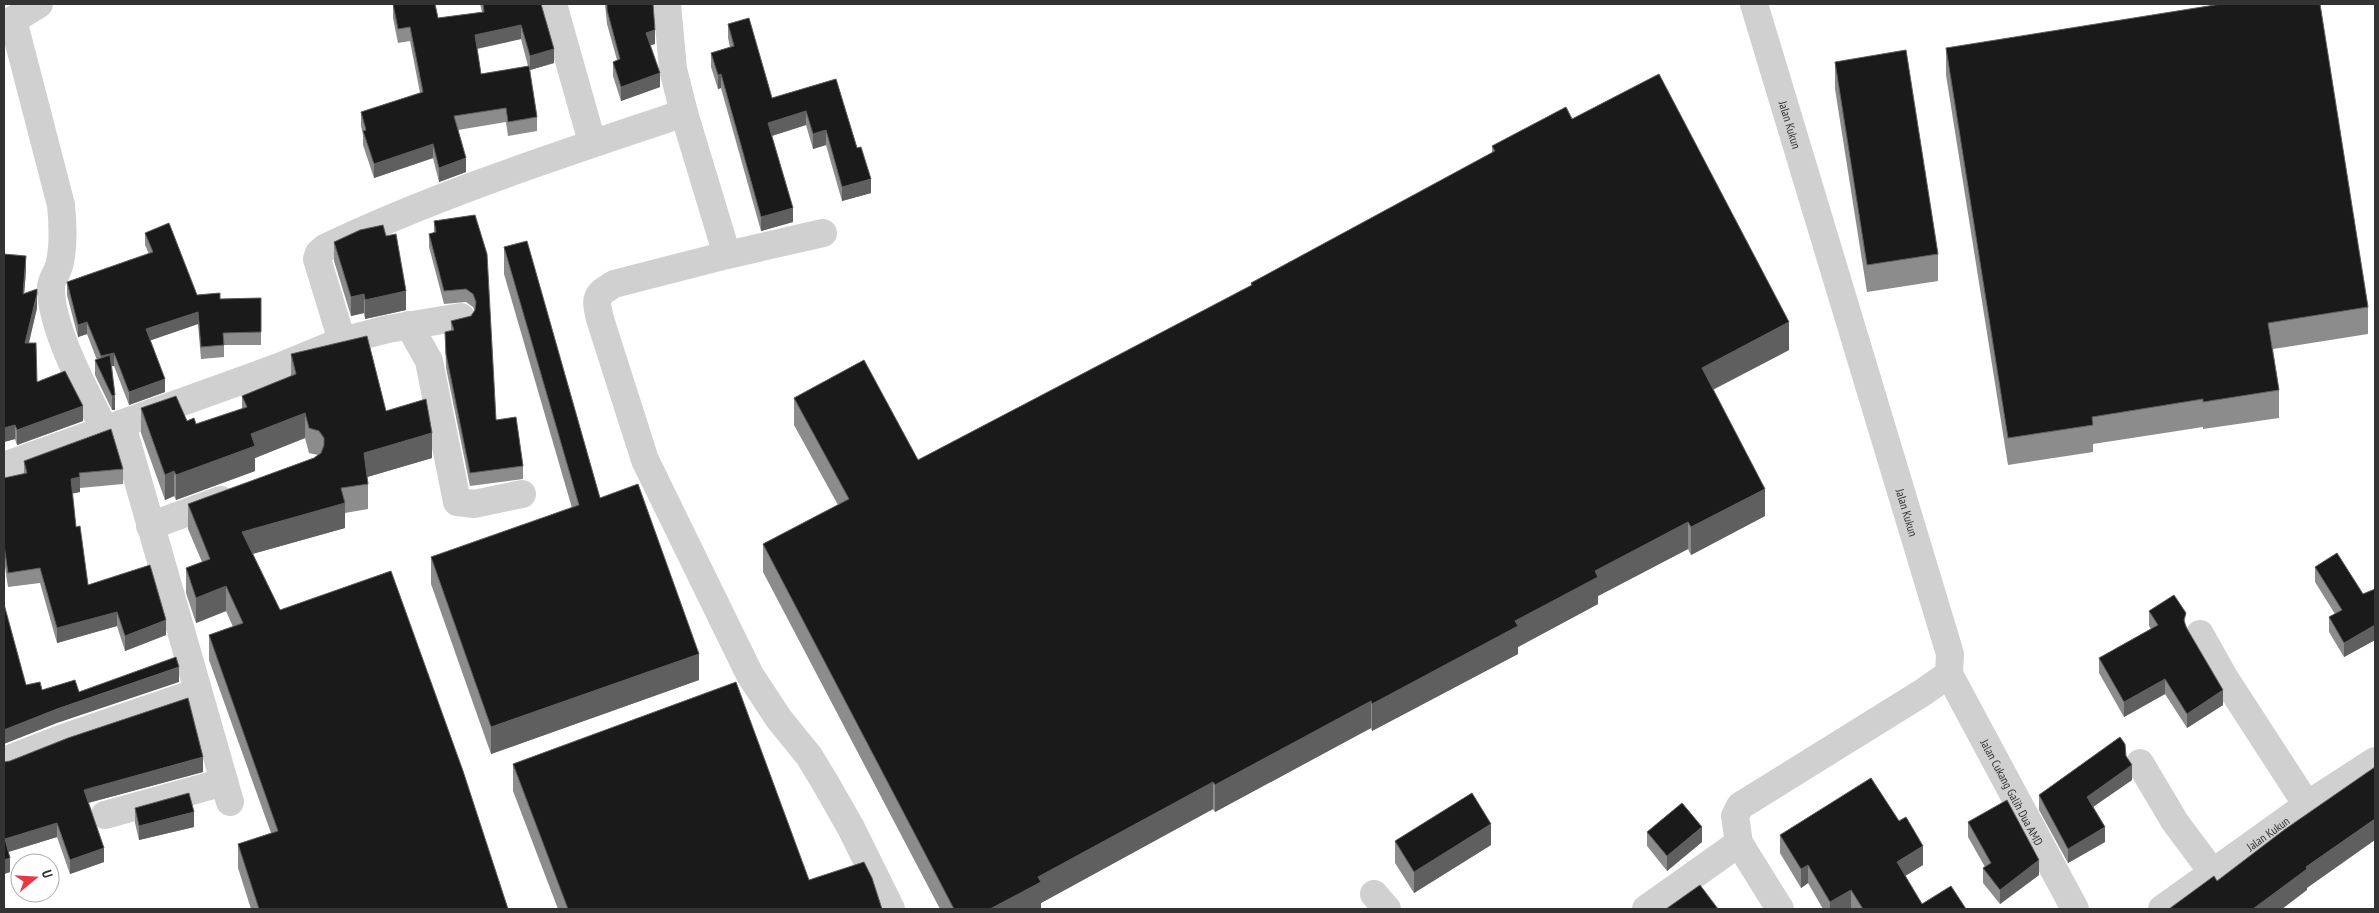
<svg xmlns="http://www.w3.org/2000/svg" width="2379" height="913" viewBox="0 0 2379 913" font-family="'PT Sans Narrow',sans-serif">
<rect width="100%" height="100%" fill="#fff"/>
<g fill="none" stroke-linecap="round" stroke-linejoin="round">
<g stroke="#d0d0d0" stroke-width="28">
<path d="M 39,4 L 13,20 L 61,205 C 63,225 64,243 60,262 C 59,271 51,279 51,287 C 50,327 87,395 105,430"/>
<path d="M 553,4 L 592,142"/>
<path d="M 667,4 L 673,69 L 684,113"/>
<path id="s1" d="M 1754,4 L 1950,654 L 1949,674 L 1922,693 L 1740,806 L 1735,816 L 1739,843 L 1780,909"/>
<path d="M 727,255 L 614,284 C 595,296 595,297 600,319 L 645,460 L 750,675 L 779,719 L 809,756 L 826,784 L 851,828 L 891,909"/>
<path d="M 409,325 L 429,361 L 457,502 L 474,504 L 522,494"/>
<path d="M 342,341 L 317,259 L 319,253 L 325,248 C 440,193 563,154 684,113 L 727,255 L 823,233"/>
<path d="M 122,425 L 230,802"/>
<path d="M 4,466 L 279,367 L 342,341 L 388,329 L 461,317"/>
<path d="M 150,526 L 221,500"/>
<path d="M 2200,634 L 2224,677 L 2307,805"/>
<path id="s2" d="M 1949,674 L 2075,909"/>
<path d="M 4,761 L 63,738 L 198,692"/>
<path d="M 2140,763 L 2175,822 L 2213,873"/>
<path d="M 105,815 L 224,782"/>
<path d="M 1374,894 L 1387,909"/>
<path d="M 1646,909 L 1739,843"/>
<path id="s3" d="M 2162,909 L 2307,805 L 2375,761"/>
</g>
</g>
<g fill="#8c8c8c" fill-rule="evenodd">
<path d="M 393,4 L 438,18 L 482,12 L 480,4 L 541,4 L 554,63 L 530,70 L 537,117 L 537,131 L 508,136 L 506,122 L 458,130 L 466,172 L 439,182 L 433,158 L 374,178 L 363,145 L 363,135 L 361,126 L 361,112 L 420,93 L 410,41 L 398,43 L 393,18 ZM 521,39 L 528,66 L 481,74 L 477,49 Z"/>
<path d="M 605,4 L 653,4 L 655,44 L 650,45 L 660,87 L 621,101 L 613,76 L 613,62 L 617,60 L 607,24 Z"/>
<path d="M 728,24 L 772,98 L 836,79 L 871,193 L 842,201 L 826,145 L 813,149 L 806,125 L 772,136 L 793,222 L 761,231 L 721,88 L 718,89 L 711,67 L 711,53 L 730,47 L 728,38 Z"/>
<path d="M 1946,48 L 2368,307 L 2368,334 L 2273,349 L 2279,390 L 2279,418 L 2203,429 L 2203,427 L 2093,444 L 2093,452 L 2008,465 L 1946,75 Z"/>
<path d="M 1835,62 L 1938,254 L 1938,281 L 1867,292 L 1835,89 Z"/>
<path d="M 1572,119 L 1789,350 L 1713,390 L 1765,516 L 1691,555 L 1688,549 L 1598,596 L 1598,604 L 1518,647 L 1518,654 L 1372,731 L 1371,728 L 1215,812 L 1213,809 L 1041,903 L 1041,909 L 940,909 L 763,572 L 763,544 L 838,505 L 794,425 L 794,398 L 918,460 L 1251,286 L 1251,283 L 1492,153 L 1492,146 Z"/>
<path d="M 475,215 L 496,420 L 523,466 L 523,479 L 470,486 L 446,368 L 445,332 L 451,330 L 451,321 L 471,316 L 475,311 L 473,307 L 466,302 L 444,304 L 429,247 L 429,234 L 434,233 L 434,221 Z"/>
<path d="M 145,233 L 197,295 L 220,299 L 261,298 L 261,345 L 224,345 L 224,357 L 201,359 L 198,324 L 150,340 L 165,392 L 129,405 L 114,366 L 112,366 L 115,410 L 112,410 L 95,375 L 95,360 L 97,360 L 87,334 L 78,337 L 67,295 L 67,282 L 149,254 L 145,245 Z"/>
<path d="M 386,236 L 406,310 L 365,319 L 364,313 L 351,316 L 334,261 L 334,242 Z"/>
<path d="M 504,247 L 600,498 L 699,680 L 491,754 L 431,584 L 431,557 L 572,508 L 504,274 Z"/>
<path d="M 26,271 L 24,293 L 37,308 L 29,343 L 37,382 L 83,421 L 17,445 L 15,439 L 4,442 Z"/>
<path d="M 291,354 L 386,411 L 432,458 L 367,477 L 368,484 L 368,509 L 345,513 L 345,528 L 252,554 L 280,610 L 508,909 L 251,909 L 238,868 L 238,844 L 271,833 L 209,660 L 209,635 L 233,627 L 226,611 L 196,623 L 186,593 L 186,568 L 202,562 L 188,529 L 188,504 L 314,458 L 318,455 L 309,453 L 305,438 L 255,458 L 255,471 L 176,500 L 174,496 L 165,500 L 141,433 L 141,408 L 187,421 L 196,424 L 242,409 L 242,396 L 291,376 Z"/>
<path d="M 24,461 L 123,469 L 123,484 L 80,488 L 80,492 L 72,493 L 76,527 L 88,585 L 166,635 L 125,651 L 117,626 L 57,643 L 40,583 L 8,587 L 4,560 L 4,478 L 24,474 Z"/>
<path d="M 2315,567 L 2363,594 L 2375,589 L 2375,640 L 2344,657 L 2329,632 L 2329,617 L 2335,614 L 2315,582 Z"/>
<path d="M 2149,611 L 2186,625 L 2223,705 L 2187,728 L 2165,694 L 2124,717 L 2099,673 L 2099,658 L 2151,629 L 2149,626 Z"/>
<path d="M 2126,756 L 2132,780 L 2093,807 L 2105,842 L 2068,863 L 2039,810 L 2039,795 Z"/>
<path d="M 4,762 L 203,772 L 88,803 L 104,862 L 70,874 L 57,837 L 8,852 L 10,872 L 4,874 Z"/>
<path d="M 513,764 L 809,880 L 882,909 L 558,909 L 513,791 Z"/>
<path d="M 135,808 L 194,827 L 139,840 L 135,823 Z"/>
<path d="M 1968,822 L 2039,875 L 2000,904 L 1983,883 L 1983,868 L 1985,867 L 1968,837 Z"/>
<path d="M 1647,832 L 1702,842 L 1667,871 L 1647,846 Z"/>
<path d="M 1780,835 L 1923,865 L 1905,876 L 1922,904 L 1966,909 L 1851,909 L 1851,908 L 1849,909 L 1823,909 L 1808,883 L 1801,888 L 1780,853 Z"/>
<path d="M 1395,841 L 1491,845 L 1414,893 L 1395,863 Z"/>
</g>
<g fill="#5f5f5f">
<path d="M 521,25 L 521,39 L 475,49 L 475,35 Z"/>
<path d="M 655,30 L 655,44 L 646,47 L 646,33 Z"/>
<path d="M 554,49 L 554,63 L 530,70 L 530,56 Z"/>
<path d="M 660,73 L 660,87 L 621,101 L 621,87 Z"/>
<path d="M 721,74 L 721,88 L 718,89 L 718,75 Z"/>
<path d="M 806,111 L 806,125 L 768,137 L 768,123 Z"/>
<path d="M 826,130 L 826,145 L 813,149 L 813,134 Z"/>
<path d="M 433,144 L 433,158 L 374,178 L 374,164 Z"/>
<path d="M 466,158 L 466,172 L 439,182 L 439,168 Z"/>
<path d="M 871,179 L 871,193 L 842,201 L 842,187 Z"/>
<path d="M 793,208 L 793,222 L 761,231 L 761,217 Z"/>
<path d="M 26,256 L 26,271 L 23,308 L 23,294 Z"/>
<path d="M 406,291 L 406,310 L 365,319 L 365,300 Z"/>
<path d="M 37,294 L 37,308 L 25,358 L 25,343 Z"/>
<path d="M 364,294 L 364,313 L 351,316 L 351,297 Z"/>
<path d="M 198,312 L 198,324 L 146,342 L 146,329 Z"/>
<path d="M 87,322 L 87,334 L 78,337 L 78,325 Z"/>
<path d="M 1789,322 L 1789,350 L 1702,395 L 1702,368 Z"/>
<path d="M 114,353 L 114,366 L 101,368 L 101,356 Z"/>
<path d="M 165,379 L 165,392 L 129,405 L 129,392 Z"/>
<path d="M 115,395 L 115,410 L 112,410 L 112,396 Z"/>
<path d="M 83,406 L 83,421 L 17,445 L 17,430 Z"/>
<path d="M 305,413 L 305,438 L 255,458 L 255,471 L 176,500 L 176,475 L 251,434 Z"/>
<path d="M 15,425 L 15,439 L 4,442 L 4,428 Z"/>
<path d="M 432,433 L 432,458 L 364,478 L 364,453 Z"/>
<path d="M 174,471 L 174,496 L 165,500 L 165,475 Z"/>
<path d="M 80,477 L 80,492 L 71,494 L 71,479 Z"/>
<path d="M 1765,489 L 1765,516 L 1691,555 L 1691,527 Z"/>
<path d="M 345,503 L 345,528 L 242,557 L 242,532 Z"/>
<path d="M 1688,522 L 1688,549 L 1598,596 L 1598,604 L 1518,647 L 1518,654 L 1372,731 L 1372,704 L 1515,621 L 1595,571 Z"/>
<path d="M 226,586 L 226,611 L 196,623 L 196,598 Z"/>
<path d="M 117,612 L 117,626 L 57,643 L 57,628 Z"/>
<path d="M 166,620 L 166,635 L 125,651 L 125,636 Z"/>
<path d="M 2375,625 L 2375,640 L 2344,657 L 2344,643 Z"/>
<path d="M 699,654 L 699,680 L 491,754 L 491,727 Z"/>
<path d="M 179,667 L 179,682 L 57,723 L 4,744 L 4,730 L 57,709 Z"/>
<path d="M 2165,679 L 2165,694 L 2124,717 L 2124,702 Z"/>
<path d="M 2223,690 L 2223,705 L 2187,728 L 2187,714 Z"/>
<path d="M 1371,701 L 1371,728 L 1215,812 L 1215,785 Z"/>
<path d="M 203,757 L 203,772 L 84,804 L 84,790 Z"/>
<path d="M 2132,765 L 2132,780 L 2087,811 L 2087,797 Z"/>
<path d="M 1213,782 L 1213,809 L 1041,903 L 1041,909 L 990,909 L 1038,877 Z"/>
<path d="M 194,812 L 194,827 L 139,840 L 139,826 Z"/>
<path d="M 2375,819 L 2375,840 L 2307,888 L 2307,890 L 2282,909 L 2253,909 L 2306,867 Z"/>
<path d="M 57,823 L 57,837 L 5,853 L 5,839 Z"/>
<path d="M 1491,824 L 1491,845 L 1414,893 L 1414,872 Z"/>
<path d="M 1702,827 L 1702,842 L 1667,871 L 1667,856 Z"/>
<path d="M 2105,827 L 2105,842 L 2068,863 L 2068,849 Z"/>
<path d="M 1923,846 L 1923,865 L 1897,881 L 1897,862 Z"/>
<path d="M 104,848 L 104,862 L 70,874 L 70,860 Z"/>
<path d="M 10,858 L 10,872 L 4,874 L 4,860 Z"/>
<path d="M 2039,860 L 2039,875 L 2000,904 L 2000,890 Z"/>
<path d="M 1808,865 L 1808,883 L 1801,888 L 1801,869 Z"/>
<path d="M 1851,890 L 1851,908 L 1849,909 L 1830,909 L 1830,902 Z"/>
</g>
<g fill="#1a1a1a" stroke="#5f5f5f">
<path d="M 393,4 L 435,4 L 438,18 L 484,12 L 483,4 L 541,4 L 554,49 L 530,56 L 521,25 L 475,35 L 481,74 L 529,66 L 537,117 L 508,122 L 506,108 L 454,116 L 466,158 L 439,168 L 433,144 L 374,164 L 363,131 L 366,130 L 361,112 L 423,92 L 410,27 L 398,29 Z"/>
<path d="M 607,4 L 653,4 L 655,30 L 646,33 L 660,73 L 621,87 L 613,62 L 620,59 L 607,10 Z"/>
<path d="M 2221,4 L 2320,4 L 2368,307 L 2268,323 L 2279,390 L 2203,402 L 2203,399 L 2092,417 L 2093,425 L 2008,438 L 1946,48 Z"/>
<path d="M 749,18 L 772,98 L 836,79 L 857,148 L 861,147 L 871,179 L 842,187 L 826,130 L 813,134 L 806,111 L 768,123 L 793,208 L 761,217 L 721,74 L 718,75 L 711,53 L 734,46 L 728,24 Z"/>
<path d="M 1906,50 L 1938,254 L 1867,265 L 1835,62 Z"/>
<path d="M 1659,74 L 1789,322 L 1702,368 L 1765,489 L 1691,527 L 1688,522 L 1595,571 L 1598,577 L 1515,621 L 1518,626 L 1372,704 L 1371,701 L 1215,785 L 1213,782 L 1038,877 L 1041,882 L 990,909 L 954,909 L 763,544 L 849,499 L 794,398 L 864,360 L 918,460 L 1252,285 L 1251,283 L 1495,151 L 1492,146 L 1566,107 L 1572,119 Z"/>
<path d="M 475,215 L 487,254 L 496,420 L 516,417 L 523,466 L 470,473 L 446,354 L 445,332 L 454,330 L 451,321 L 471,316 L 475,310 L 476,302 L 473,294 L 466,289 L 444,291 L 429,234 L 436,232 L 434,221 Z"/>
<path d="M 169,223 L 197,295 L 220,293 L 220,299 L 261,298 L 261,332 L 223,333 L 224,345 L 201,347 L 198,312 L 146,329 L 165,379 L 129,392 L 114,353 L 101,356 L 87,322 L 78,325 L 67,282 L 153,252 L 145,233 Z"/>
<path d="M 383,225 L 386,236 L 396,234 L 406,291 L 365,300 L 364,294 L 351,297 L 334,242 L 360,230 Z"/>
<path d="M 527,241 L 600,498 L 638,484 L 699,654 L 491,727 L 431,557 L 579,505 L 504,247 Z"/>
<path d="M 4,254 L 26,256 L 23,294 L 37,289 L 37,294 L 25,343 L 36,343 L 37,382 L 65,371 L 83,406 L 17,430 L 15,425 L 4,428 Z"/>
<path d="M 367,336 L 386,411 L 426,399 L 432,433 L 364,453 L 368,484 L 341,488 L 345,503 L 242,532 L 280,610 L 391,571 L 463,771 L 508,909 L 259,909 L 238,844 L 278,831 L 209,635 L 243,623 L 226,586 L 196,598 L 186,568 L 210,559 L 188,504 L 314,458 L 321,453 L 324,445 L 324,438 L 319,431 L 309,428 L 305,413 L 251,434 L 255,446 L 176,475 L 174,471 L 165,475 L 141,408 L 176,396 L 187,421 L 194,418 L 196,424 L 247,407 L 242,396 L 296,374 L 291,354 Z"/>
<path d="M 110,355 L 115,395 L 112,396 L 95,360 Z"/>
<path d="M 111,429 L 123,469 L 79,473 L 80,477 L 71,479 L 76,527 L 80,526 L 88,585 L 150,565 L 166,620 L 125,636 L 117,612 L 57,628 L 40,568 L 8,573 L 4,545 L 4,478 L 27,473 L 24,461 Z"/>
<path d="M 2337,553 L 2363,594 L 2375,589 L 2375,625 L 2344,643 L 2329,617 L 2342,610 L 2315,567 Z"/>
<path d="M 2174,595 L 2186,613 L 2184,620 L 2186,627 L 2223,690 L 2187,714 L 2165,679 L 2124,702 L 2099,658 L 2158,625 L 2149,611 Z"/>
<path d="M 4,604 L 26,685 L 40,682 L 42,690 L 75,680 L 79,692 L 176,657 L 179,667 L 57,709 L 4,730 Z"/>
<path d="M 736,682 L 809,880 L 864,862 L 872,878 L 882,909 L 568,909 L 513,764 Z"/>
<path d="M 188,698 L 203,757 L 84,790 L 104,848 L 70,860 L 57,823 L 5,839 L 10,858 L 4,860 L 4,762 L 10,761 L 68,738 Z"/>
<path d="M 2120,737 L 2125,744 L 2126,756 L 2132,765 L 2087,797 L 2105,827 L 2068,849 L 2039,795 Z"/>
<path d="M 2375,767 L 2375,819 L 2306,867 L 2307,869 L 2253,909 L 2169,909 L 2214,876 L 2217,881 L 2284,830 Z"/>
<path d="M 1871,778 L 1899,821 L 1906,817 L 1923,846 L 1897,862 L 1922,904 L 1951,886 L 1966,909 L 1863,909 L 1851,890 L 1830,902 L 1808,865 L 1801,869 L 1780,835 Z"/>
<path d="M 189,793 L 194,812 L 139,826 L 135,808 Z"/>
<path d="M 1472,793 L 1491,824 L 1414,872 L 1395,841 Z"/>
<path d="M 2007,800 L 2039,860 L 2000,890 L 1983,868 L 1991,863 L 1968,822 Z"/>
<path d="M 1682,803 L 1702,827 L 1667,856 L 1647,832 Z"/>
<path d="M 1700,885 L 1718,909 L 1666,909 Z"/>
</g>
<g text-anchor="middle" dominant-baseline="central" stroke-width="5" stroke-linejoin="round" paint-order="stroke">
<g font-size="12" fill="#333" stroke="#fff">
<text stroke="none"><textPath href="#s1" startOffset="126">Jalan Kukun</textPath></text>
<text stroke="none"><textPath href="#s1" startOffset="531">Jalan Kukun</textPath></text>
<text stroke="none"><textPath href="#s2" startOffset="134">Jalan Cukang Galih Dua AMD</textPath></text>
<text stroke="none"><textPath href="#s3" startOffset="130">Jalan Kukun</textPath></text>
</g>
</g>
<rect width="2379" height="913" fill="none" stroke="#333333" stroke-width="10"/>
<g transform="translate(35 878) rotate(72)"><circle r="24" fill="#ffffff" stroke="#adadad"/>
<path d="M0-4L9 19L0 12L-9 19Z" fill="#e63946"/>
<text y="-8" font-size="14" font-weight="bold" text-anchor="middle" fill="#333333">U</text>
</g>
</svg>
